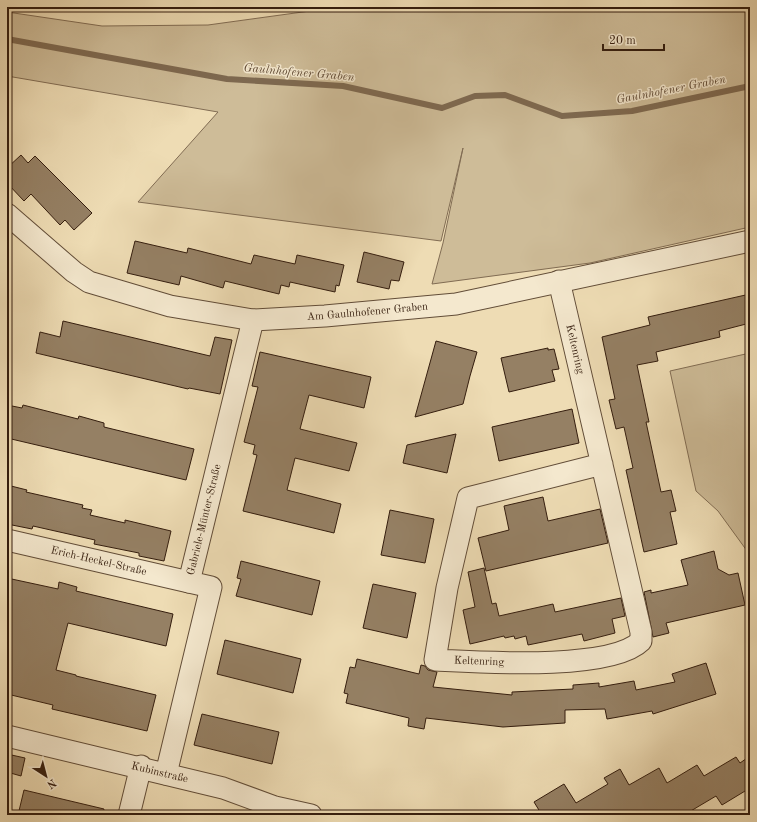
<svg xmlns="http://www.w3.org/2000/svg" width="757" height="822" viewBox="0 0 757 822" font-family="'Old Standard TT',serif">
<rect width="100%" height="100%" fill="#eedcb4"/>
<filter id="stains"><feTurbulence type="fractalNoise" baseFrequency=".005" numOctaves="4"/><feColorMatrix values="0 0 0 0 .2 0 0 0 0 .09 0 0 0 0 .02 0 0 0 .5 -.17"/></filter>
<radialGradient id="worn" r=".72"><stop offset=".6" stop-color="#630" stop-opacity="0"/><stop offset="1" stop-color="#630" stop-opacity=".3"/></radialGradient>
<g fill="#cebc98" stroke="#816c53">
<path d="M 339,7 L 750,7 L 750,227 L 590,263 L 432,284 L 443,243 L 463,148 L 441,241 L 138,202 L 218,112 L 7,76 L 7,12 L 102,26 L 208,25 Z"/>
<path d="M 750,353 L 750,555 L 718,511 L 696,491 L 670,371 Z"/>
</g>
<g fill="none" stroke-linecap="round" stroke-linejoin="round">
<path stroke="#7e6950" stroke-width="6" d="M 7,39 L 227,79 L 343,86 L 442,108 L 475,96 L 505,95 L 562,116 L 632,111 L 750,86"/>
</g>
<g fill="#958064" stroke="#341d0e">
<path d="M 21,155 L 28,163 L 35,156 L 92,213 L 74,230 L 65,220 L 60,225 L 31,194 L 24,201 L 7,183 L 7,168 Z"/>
<path d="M 135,241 L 187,253 L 188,248 L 251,264 L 254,255 L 295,264 L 297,255 L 344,265 L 339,286 L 336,285 L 335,292 L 290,282 L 289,287 L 281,285 L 279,294 L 225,281 L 223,288 L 181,276 L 179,285 L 127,273 Z"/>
<path d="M 364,252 L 404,262 L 399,281 L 391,280 L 389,289 L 357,282 Z"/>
<path d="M 750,294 L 750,323 L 719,331 L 720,337 L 656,352 L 658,361 L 637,365 L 649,422 L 646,422 L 661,492 L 671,490 L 676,511 L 670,512 L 677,544 L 644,552 L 626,470 L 633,468 L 624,427 L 616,429 L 609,400 L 615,399 L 602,337 L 650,325 L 648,317 Z"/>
<path d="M 63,321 L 210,356 L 215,337 L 232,340 L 220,394 L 189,388 L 188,389 L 36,353 L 40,332 L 60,337 Z"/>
<path d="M 436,341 L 477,352 L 470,376 L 463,404 L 415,417 Z"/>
<path d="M 548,348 L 548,350 L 554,349 L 559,369 L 552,370 L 555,381 L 509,392 L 501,358 Z"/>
<path d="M 260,352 L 371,377 L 364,408 L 309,395 L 300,429 L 357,443 L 349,471 L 295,458 L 287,490 L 341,504 L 334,533 L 243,511 L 257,455 L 253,454 L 255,445 L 244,442 L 258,387 L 252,386 Z"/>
<path d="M 7,405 L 22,408 L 23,405 L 78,419 L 79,416 L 104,423 L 104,427 L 194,449 L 186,480 L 7,438 Z"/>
<path d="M 572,409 L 579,443 L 499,461 L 492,427 Z"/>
<path d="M 456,434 L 447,473 L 403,463 L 407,445 Z"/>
<path d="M 7,485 L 27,490 L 26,492 L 83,505 L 82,508 L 92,510 L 90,515 L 125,523 L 125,520 L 171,531 L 164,561 L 139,556 L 139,553 L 94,544 L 95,540 L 33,526 L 32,529 L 7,524 Z"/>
<path d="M 543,497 L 548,521 L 600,509 L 608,543 L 486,571 L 478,538 L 509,530 L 504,506 Z"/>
<path d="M 390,510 L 434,519 L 425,563 L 381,555 Z"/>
<path d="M 714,551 L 718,569 L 729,575 L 738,573 L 745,605 L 666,623 L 669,633 L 653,637 L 644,592 L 651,590 L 651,593 L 688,585 L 681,560 Z"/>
<path d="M 241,561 L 320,581 L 312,615 L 236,596 L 241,579 L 237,578 Z"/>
<path d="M 484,568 L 492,604 L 496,603 L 499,616 L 553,604 L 555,612 L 621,598 L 625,616 L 612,619 L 615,633 L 584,641 L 582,634 L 528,645 L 526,636 L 515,639 L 514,636 L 505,638 L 504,636 L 470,644 L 463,610 L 475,607 L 468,572 Z"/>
<path d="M 7,578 L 58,589 L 59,582 L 77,587 L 76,591 L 173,614 L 166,646 L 68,623 L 56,670 L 76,675 L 76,676 L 156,695 L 147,731 L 52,709 L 53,705 L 7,694 Z"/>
<path d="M 373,584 L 416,593 L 407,638 L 363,628 Z"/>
<path d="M 225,640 L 301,659 L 293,693 L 217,674 Z"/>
<path d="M 357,659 L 419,674 L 421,665 L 425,666 L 428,670 L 437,672 L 433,687 L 512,695 L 512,692 L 573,689 L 573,685 L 599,683 L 599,687 L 634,681 L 636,690 L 675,682 L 672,674 L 706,663 L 716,694 L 653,714 L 652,711 L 607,719 L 605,709 L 565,710 L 565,723 L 503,727 L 426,718 L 424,729 L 408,726 L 409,718 L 346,703 L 348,694 L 344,693 L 350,667 L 355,668 Z"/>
<path d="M 202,714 L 279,732 L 272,764 L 194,745 Z"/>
<path d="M 7,754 L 25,758 L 21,776 L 7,772 Z"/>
<path d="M 750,756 L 750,788 L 722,805 L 716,796 L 684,815 L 542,815 L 534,802 L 564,784 L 576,803 L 608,784 L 604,778 L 620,769 L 629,785 L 659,768 L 667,783 L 697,765 L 704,776 L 736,757 L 740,763 Z"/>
<path d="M 24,790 L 104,809 L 103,815 L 18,815 Z"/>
</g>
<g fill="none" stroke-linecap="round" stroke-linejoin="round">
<defs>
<g id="minor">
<path id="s1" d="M 7,214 L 74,272 L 89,282 L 170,306 L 253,320 L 325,316 L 456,304 L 750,241"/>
<path id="s2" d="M 559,281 L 641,632 L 641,641 C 611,671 479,662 435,660 L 447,588 L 468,498 L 602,464"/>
<path id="s3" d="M 7,540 L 189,582"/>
<path id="s4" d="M 7,736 L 223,788 L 275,807 L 311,815"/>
<path id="s5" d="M 166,774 L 211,587 L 189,582 L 253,320"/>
<path d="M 129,815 L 141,766"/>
</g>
</defs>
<use href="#minor" stroke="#624d38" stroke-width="23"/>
<use href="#minor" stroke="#f4e8ce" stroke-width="21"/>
</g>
<g text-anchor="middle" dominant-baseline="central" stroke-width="3" stroke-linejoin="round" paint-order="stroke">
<g font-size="11" fill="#341d0e" stroke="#f4e8ce">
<text stroke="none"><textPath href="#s1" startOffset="390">Am Gaulnhofener Graben</textPath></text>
<text stroke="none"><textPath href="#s2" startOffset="70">Keltenring</textPath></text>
<text stroke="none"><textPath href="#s5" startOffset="279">Gabriele-Münter-Straße</textPath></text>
<text stroke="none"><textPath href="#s3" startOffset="94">Erich-Heckel-Straße</textPath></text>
<text transform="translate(479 662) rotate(2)">Keltenring</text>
<text stroke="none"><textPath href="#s4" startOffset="157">Kubinstraße</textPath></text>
</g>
<g font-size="12" font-style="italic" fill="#5f4934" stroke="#f4e8ce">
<text transform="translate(299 73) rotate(5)">Gaulnhofener Graben</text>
<text transform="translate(671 90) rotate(-11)">Gaulnhofener Graben</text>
</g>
</g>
<rect width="757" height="822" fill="none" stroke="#eedcb4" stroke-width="24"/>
<rect x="8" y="8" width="741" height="806" fill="none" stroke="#341d0e" stroke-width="2"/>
<rect x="12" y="12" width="733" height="798" fill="none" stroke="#341d0e"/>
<g transform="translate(46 776) rotate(144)" stroke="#f4e8ce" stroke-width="3" paint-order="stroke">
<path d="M0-3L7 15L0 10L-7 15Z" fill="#341d0e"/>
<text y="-6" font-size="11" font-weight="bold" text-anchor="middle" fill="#341d0e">N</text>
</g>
<path d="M603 44v6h61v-6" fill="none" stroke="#341d0e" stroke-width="2"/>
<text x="609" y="44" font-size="12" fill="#341d0e" stroke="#f4e8ce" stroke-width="3" paint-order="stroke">20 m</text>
<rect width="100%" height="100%" filter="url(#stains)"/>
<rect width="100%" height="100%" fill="url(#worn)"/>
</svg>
